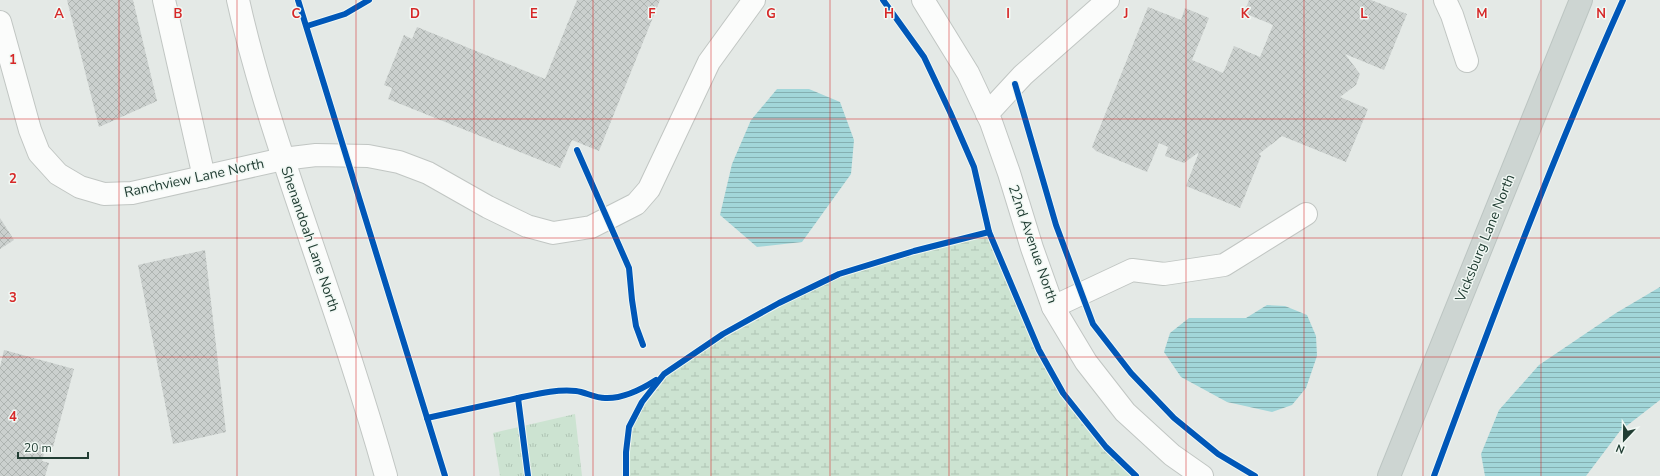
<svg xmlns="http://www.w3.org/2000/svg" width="1660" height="476" viewBox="0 0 1660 476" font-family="'Nunito Sans',sans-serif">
<defs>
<pattern id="wetland-marsh" width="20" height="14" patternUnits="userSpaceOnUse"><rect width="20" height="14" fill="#cce3d1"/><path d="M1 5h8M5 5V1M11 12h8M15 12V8" fill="none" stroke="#afc4b4"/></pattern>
<pattern id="park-tufts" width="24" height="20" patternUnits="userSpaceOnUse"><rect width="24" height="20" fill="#cce3d1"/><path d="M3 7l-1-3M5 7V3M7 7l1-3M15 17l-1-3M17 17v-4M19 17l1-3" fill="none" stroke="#afc4b4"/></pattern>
<pattern id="water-rules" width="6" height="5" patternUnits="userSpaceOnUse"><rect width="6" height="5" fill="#a2d6d9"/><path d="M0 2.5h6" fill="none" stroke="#84afb1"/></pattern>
<pattern id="building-cross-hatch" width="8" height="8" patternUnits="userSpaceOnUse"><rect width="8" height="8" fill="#cbd0ce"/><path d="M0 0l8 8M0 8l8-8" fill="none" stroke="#aeb4b1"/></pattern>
</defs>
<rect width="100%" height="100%" fill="#e4e9e6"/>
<path fill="url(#wetland-marsh)" d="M 989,232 L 1039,350 L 1063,393 L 1106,447 L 1136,476 L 626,476 L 626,452 L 629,427 L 642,402 L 664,374 L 723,334 L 779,303 L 839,274 L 914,251 Z"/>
<path fill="url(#park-tufts)" d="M 575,414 L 582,476 L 500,476 L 493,433 Z"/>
<g fill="url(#water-rules)">
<path d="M 777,89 L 809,89 L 840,102 L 854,140 L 851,174 L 802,242 L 757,247 L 720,215 L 732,164 L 751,120 Z"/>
<path d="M 1660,287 L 1660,400 L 1620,431 L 1586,476 L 1485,476 L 1481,454 L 1499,410 L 1539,365 L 1616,313 Z"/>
<path d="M 1267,305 L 1285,306 L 1307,315 L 1316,336 L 1317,356 L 1306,388 L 1292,405 L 1272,412 L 1227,402 L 1181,377 L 1164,352 L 1170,333 L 1189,318 L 1246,318 Z"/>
</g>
<g fill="url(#building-cross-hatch)">
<path d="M 67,0 L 133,0 L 157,101 L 99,127 Z"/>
<path d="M 577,0 L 660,0 L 599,151 L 572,140 L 560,168 L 388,99 L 392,88 L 384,85 L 404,35 L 412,39 L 417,27 L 545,79 Z"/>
<path d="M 1249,0 L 1371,0 L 1407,14 L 1384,70 L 1345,54 L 1360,74 L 1356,85 L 1340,97 L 1368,109 L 1346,162 L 1282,136 L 1259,154 L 1261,156 L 1240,208 L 1186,186 L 1199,152 L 1184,163 L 1165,156 L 1168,147 L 1159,143 L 1147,172 L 1096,151 L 1092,147 L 1148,7 L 1181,20 L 1185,8 L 1209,18 L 1192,60 L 1223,73 L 1234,46 L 1260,57 L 1273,25 L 1244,13 Z"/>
<path d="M 0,218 L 14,240 L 0,249 Z"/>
<path d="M 205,250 L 226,432 L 173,444 L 138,265 Z"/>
<path d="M 4,350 L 74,369 L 53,447 L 46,446 L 42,461 L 49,463 L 45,476 L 0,476 L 0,367 Z"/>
</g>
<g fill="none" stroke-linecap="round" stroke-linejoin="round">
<defs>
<g id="minor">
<path d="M 164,0 L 204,177"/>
<path d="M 238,0 C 253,68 275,134 297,200 C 328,292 360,383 386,476"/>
<path d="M 923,0 L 968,73 L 991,122 L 1009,173 L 1032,248 L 1053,307 L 1086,362 L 1125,412 L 1172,455 L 1202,476"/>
<path d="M 1445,0 L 1452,15 L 1467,61"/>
<path d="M 0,22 L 30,130 L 39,153 L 58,174 L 80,187 L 104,194 L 132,193 L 283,159 L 316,155 L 368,156 L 399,162 L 428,173 L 488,207 L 527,226 L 553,233 L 591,227 L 636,204 L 649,189 L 709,62 L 754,0"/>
<path d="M 987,114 L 1023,75 L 1108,0"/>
<path d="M 1053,307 L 1132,270 L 1164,274 L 1224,265 L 1306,214"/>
</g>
<path id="major" d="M 1389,476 L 1581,0"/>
</defs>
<use href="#minor" stroke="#c1c6c3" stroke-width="24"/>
<use href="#major" stroke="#bcc5c2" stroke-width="24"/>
<use href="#minor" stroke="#fbfcfb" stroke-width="22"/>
<use href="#major" stroke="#cdd5d2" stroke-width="22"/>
<defs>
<g id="cycleway">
<path d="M 298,0 L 445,476"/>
<path d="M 883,0 L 924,57 L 950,112 L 974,167 L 989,232 L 1039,350 L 1063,393 L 1106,447 L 1136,476"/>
<path d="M 307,26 L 345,14 L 369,0"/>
<path d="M 1015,84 L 1056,225 L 1093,324 L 1131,373 L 1174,418 L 1218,454 L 1255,476"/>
<path d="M 577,150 L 629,268 L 632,300 L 636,326 L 643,345"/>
<path d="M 518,398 C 537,394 556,389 576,391 C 585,392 595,398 605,398 C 623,399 642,389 656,380"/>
<path d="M 427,418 L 518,398 L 528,476"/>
<path d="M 626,476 L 626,452 L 629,427 L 642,402 L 664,374 L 723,334 L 779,303 L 839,274 L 914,251 L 989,232"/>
<path d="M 1434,476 C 1493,316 1553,156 1623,0"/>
</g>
</defs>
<use href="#cycleway" stroke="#f1f8f4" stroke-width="8"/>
<use href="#cycleway" stroke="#0057b8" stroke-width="6"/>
</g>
<path fill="none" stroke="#d62828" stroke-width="1" stroke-opacity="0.55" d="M 119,0 L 119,476M 237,0 L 237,476M 356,0 L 356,476M 474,0 L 474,476M 593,0 L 593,476M 711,0 L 711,476M 830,0 L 830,476M 949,0 L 949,476M 1067,0 L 1067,476M 1186,0 L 1186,476M 1304,0 L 1304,476M 1423,0 L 1423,476M 1541,0 L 1541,476M 0,119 L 1660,119M 0,238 L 1660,238M 0,357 L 1660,357"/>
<g text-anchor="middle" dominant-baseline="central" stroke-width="3" stroke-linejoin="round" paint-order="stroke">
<g font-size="14" fill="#213d33" stroke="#f1f8f4">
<text transform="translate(194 178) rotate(-12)">Ranchview Lane North</text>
<text transform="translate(1485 238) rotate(-68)">Vicksburg Lane North</text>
<text transform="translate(310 239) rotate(71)">Shenandoah Lane North</text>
<text transform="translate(1033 244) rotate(71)">22nd Avenue North</text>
</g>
</g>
<g font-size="13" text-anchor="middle" font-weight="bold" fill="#d62828" stroke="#f1f8f4" stroke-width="3" stroke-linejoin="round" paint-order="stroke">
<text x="59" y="18">A</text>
<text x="178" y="18">B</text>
<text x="296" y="18">C</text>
<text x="415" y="18">D</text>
<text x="534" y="18">E</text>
<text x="652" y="18">F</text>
<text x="771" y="18">G</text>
<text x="889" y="18">H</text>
<text x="1008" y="18">I</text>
<text x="1126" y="18">J</text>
<text x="1245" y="18">K</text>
<text x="1364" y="18">L</text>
<text x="1482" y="18">M</text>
<text x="1601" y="18">N</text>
<text x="13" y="64">1</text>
<text x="13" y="183">2</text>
<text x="13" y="302">3</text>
<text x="13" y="421">4</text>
</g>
<g transform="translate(1624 440) rotate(202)" stroke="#f1f8f4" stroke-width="3" paint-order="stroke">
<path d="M0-3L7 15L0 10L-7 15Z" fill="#213d33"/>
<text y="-6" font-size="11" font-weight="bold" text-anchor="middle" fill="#213d33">N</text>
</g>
<path d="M18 452v6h70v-6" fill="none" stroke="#213d33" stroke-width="2"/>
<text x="24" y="452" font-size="12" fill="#213d33" stroke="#f1f8f4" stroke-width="3" paint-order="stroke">20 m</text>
</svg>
